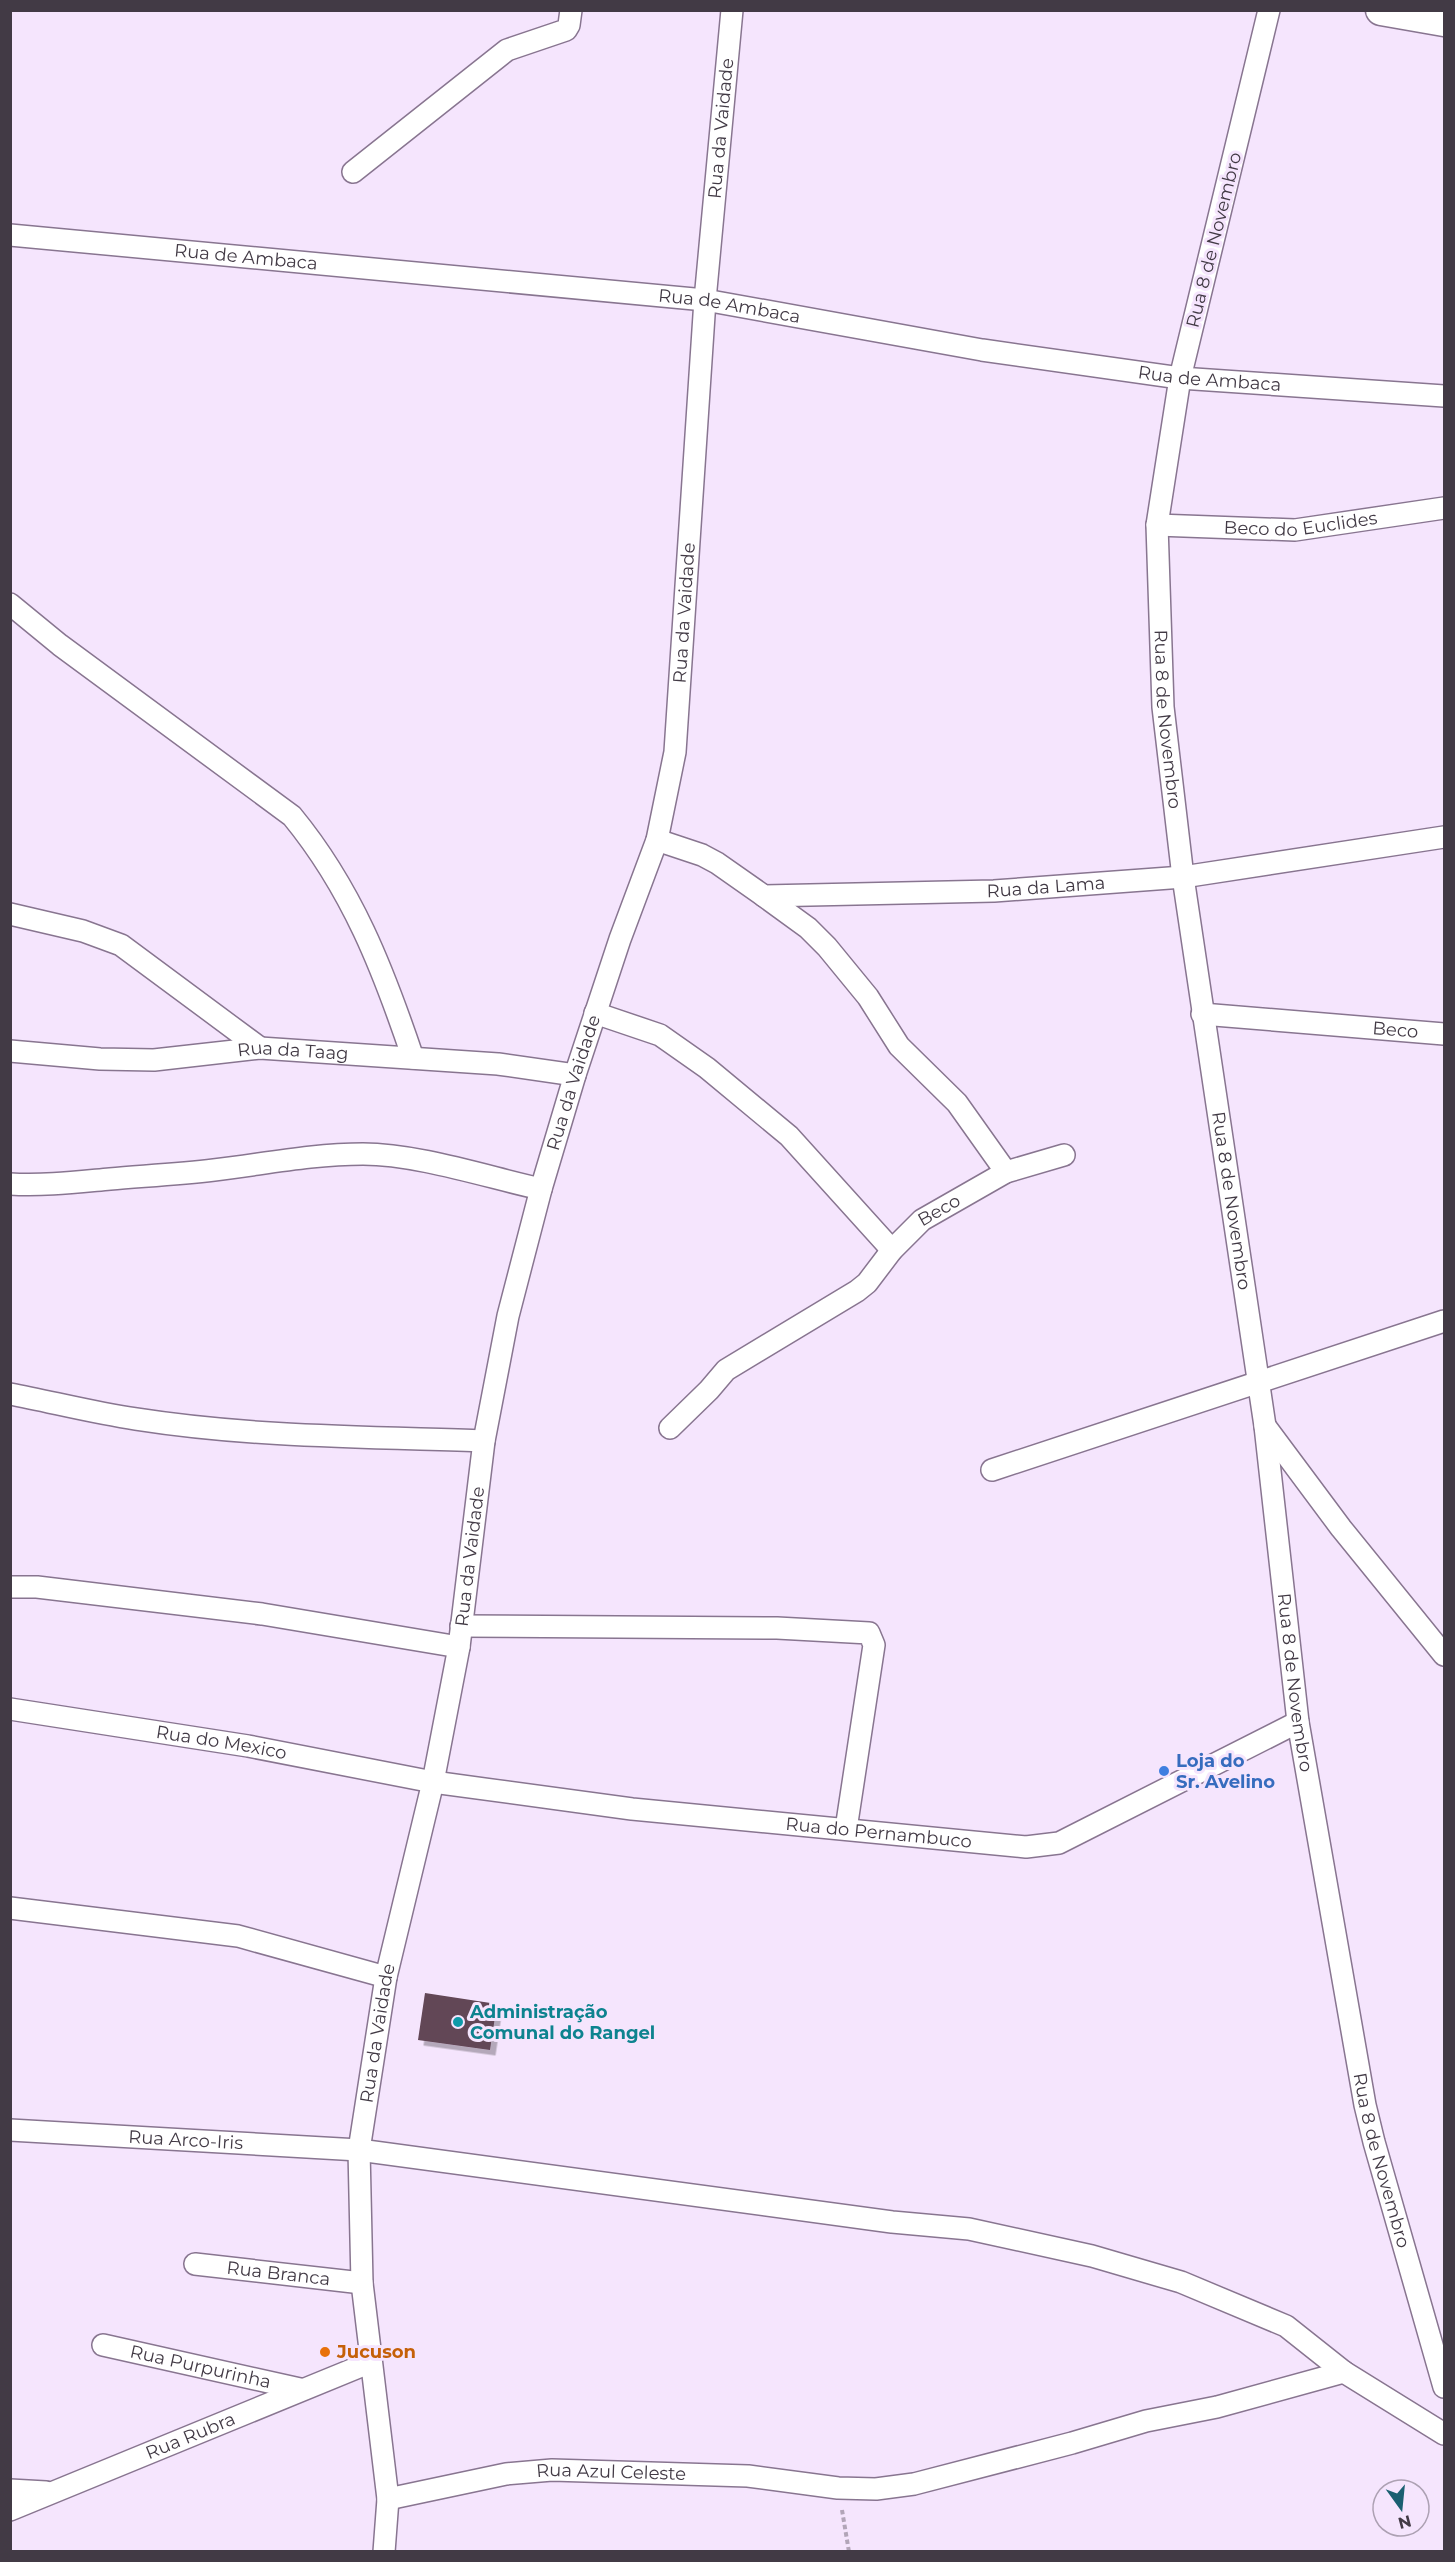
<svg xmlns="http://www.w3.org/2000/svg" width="1455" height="2562" viewBox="0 0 1455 2562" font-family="Montserrat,sans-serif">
<defs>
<filter id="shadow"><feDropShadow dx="5.5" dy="5.5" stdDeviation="0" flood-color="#0004"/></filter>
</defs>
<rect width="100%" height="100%" fill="#f5e5fd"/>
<path fill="#624656" filter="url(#shadow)" d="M 425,1993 L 497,2004 L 490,2050 L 418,2040 Z"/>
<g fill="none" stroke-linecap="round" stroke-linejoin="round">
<defs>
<g id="minor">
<path id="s1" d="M 1269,10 L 1180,378 L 1157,525 L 1163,707 L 1183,877 L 1265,1426 L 1298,1722 L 1365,2105 L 1374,2142 L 1444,2387"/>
<path d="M 353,172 L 507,50 L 566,30 L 569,25 L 571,10"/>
<path id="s2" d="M 10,235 L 705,300 L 982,350 L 1180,378 L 1444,396"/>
<path id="s3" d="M 1157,525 L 1295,530 L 1444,508"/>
<path d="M 10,604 L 60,645 L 292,816 C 352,889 383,969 413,1058"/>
<path id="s4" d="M 657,840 L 702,855 L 717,863 L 764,896 L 994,891 L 1183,877 L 1444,837"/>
<path d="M 764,896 L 808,928 L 827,947 L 868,997 L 899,1046 L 957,1103 L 1006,1172"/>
<path d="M 10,914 L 83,931 L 121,945 L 260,1048"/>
<path d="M 595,1013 L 660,1035 L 707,1068 L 789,1136 L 892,1250"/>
<path id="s5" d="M 1202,1014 L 1444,1034"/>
<path id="s6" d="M 10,1051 L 100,1059 L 154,1060 L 260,1048 L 498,1064 L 575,1075"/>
<path d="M 10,1184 C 44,1186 77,1182 110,1179 C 145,1176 180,1174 214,1170 C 264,1164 313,1154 363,1154 C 417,1154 487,1177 541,1189"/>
<path d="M 10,1394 C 52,1402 94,1413 136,1419 C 251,1437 368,1437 484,1441"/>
<path d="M 1265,1426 L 1341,1528 L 1444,1655"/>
<path id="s7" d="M 670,1428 L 709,1390 L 726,1370 L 857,1291 L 867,1283 L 892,1250 L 922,1220 L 1006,1172 L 1064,1155"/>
<path d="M 992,1470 L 1444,1321"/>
<path d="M 10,1587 L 37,1587 L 262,1614 L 459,1647"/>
<path d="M 461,1626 L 777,1628 L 869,1633 L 874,1645 L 846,1829"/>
<path id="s8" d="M 10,1709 L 248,1746 L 433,1782 L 632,1809 L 1026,1847 L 1059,1843 L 1298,1722"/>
<path d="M 10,1908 L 238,1936 L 386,1977"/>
<path id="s9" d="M 10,2130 L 359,2150 L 892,2222 L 969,2229 L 1092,2256 L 1181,2282 L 1286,2326 L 1344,2372 L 1444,2434"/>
<path id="s10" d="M 195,2264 L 362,2283"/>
<path id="s11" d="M 103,2345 L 300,2389"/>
<path d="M 10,2490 L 46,2492"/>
<path id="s12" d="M 388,2499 L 506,2474 L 552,2470 L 748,2476 L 838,2488 L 876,2489 L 914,2484 L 1072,2443 L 1146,2421 L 1217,2407 L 1344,2372"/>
<path id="s13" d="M 10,2510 L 371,2362"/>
<path id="s14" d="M 384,2552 L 388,2499 L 362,2283 L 359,2150 L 386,1977 L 433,1782 L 459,1647 L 484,1441 L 508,1316 L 541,1189 L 575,1075 L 620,939 L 657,840 L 675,752 L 705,300 L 732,10"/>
</g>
<path id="secondary" d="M 1381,10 L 1444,21"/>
</defs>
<use href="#minor" stroke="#887590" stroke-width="24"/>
<use href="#secondary" stroke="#887590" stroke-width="33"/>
<path stroke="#b2a5b8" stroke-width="4" stroke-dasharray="4.5 3" stroke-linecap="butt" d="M 842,2510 L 849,2552"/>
<use href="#minor" stroke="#fff" stroke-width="21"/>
<use href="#secondary" stroke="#fff" stroke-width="30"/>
</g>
<circle fill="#3f7fe0" stroke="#f5e5fd" stroke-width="2" cx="1164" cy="1771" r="6"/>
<circle fill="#0f9aa8" stroke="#f5e5fd" stroke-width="2" cx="458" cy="2022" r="6"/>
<circle fill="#e8710a" stroke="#f5e5fd" stroke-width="2" cx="325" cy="2352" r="6"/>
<g text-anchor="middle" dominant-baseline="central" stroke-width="6" stroke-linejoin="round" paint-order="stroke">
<g font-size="18" fill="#423a45" stroke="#f5e5fd">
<text stroke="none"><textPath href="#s14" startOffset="2466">Rua da Vaidade</textPath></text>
<text transform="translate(1214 240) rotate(-76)">Rua 8 de Novembro</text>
<text stroke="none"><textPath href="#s2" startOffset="237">Rua de Ambaca</textPath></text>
<text stroke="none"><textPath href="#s2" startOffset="723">Rua de Ambaca</textPath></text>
<text stroke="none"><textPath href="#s2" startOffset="1209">Rua de Ambaca</textPath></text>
<text stroke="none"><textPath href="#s3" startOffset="144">Beco do Euclides</textPath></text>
<text stroke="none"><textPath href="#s14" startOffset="1980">Rua da Vaidade</textPath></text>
<text stroke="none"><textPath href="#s1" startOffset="722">Rua 8 de Novembro</textPath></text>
<text stroke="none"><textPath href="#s4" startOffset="404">Rua da Lama</textPath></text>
<text stroke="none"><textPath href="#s5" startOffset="194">Beco</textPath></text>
<text stroke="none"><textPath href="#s6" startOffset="284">Rua da Taag</textPath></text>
<text stroke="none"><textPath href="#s14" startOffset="1494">Rua da Vaidade</textPath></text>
<text stroke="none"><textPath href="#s1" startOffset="1208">Rua 8 de Novembro</textPath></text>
<text stroke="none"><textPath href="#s7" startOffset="350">Beco</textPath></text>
<text stroke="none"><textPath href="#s14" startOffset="1008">Rua da Vaidade</textPath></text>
<text stroke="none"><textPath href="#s1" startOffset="1694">Rua 8 de Novembro</textPath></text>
<text stroke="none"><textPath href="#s8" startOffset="214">Rua do Mexico</textPath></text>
<text stroke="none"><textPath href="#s8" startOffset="878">Rua do Pernambuco</textPath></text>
<text stroke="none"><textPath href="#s14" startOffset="522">Rua da Vaidade</textPath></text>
<text stroke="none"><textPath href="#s9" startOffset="176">Rua Arco-Iris</textPath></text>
<text stroke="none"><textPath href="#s1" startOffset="2180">Rua 8 de Novembro</textPath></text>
<text stroke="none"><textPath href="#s10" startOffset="84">Rua Branca</textPath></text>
<text stroke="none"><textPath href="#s11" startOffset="100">Rua Purpurinha</textPath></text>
<text stroke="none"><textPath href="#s13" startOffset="195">Rua Rubra</textPath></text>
<text stroke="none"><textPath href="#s12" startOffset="226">Rua Azul Celeste</textPath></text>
</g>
<g font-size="18" font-weight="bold" fill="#366cbe" stroke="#f5e5fd" text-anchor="start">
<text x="1176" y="1761">Loja do<tspan x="1176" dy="21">Sr. Avelino</tspan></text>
</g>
<g font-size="18" font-weight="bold" fill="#0d838f" stroke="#f5e5fd" text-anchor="start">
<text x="470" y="2012">Administração<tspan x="470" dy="21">Comunal do Rangel</tspan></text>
</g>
<g font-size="18" font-weight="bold" fill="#c56008" stroke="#f5e5fd" text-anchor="start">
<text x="337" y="2352">Jucuson</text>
</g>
</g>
<rect width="1455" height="2562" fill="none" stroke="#423a45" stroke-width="24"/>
<g transform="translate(1401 2508) rotate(165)"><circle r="28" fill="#f5e5fd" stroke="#ada1b3" stroke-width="1.5"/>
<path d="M0-4.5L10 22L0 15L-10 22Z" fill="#1a5f71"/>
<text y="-9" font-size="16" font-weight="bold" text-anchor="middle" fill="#423a45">N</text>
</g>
</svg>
